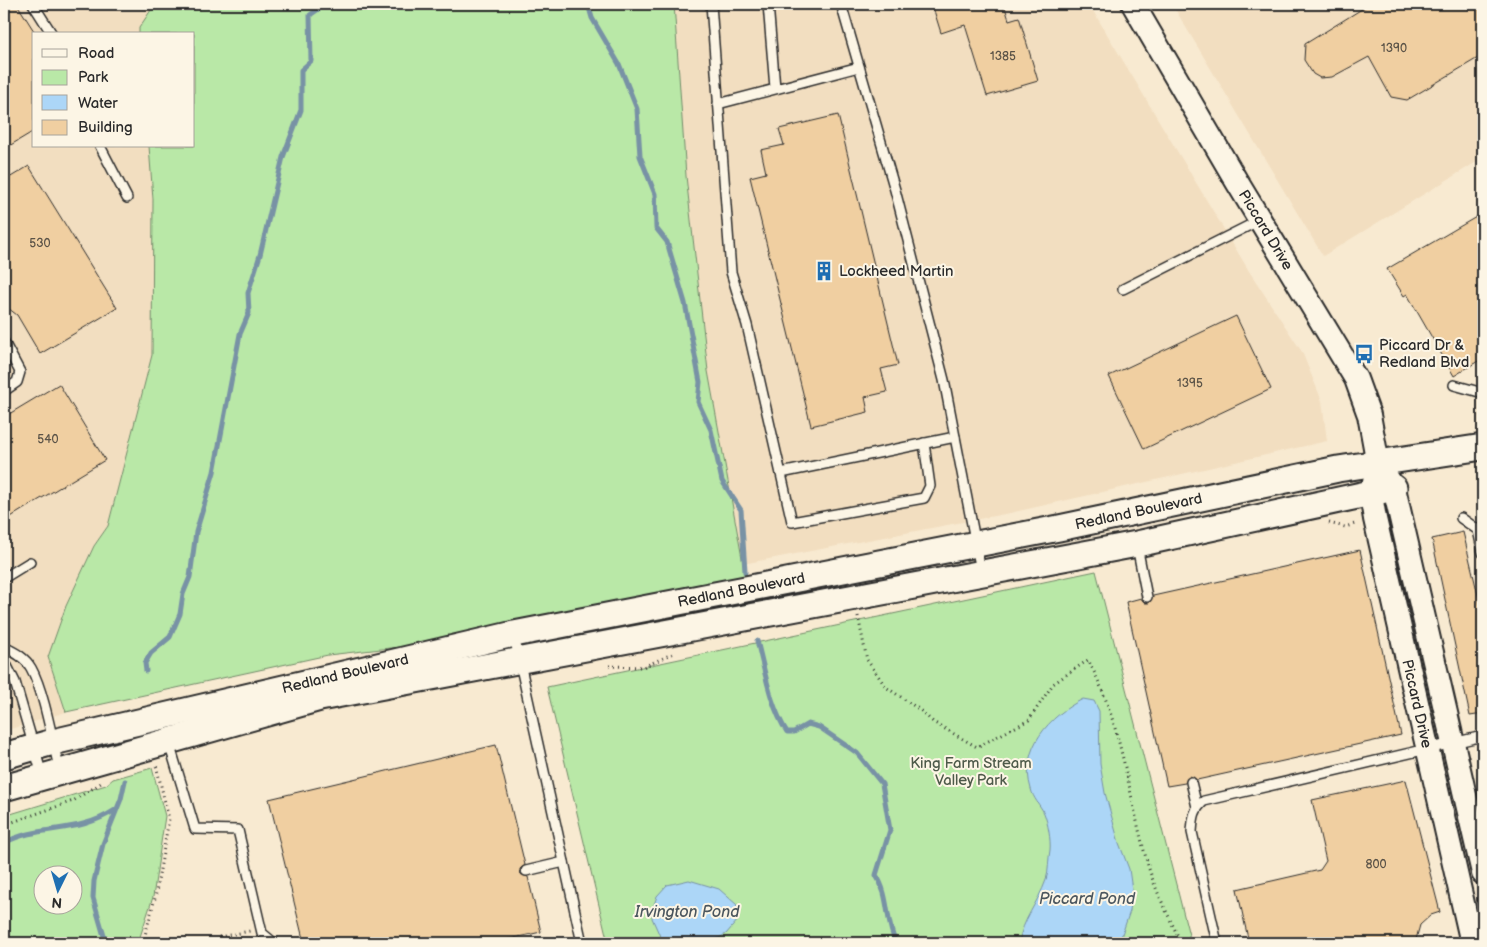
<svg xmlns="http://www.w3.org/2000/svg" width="1487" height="947" viewBox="0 0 1487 947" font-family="'Balsamiq Sans',sans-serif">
<rect width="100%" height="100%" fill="#f8ead1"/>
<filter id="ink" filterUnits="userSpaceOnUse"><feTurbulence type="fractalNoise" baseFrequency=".02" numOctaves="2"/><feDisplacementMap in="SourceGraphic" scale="10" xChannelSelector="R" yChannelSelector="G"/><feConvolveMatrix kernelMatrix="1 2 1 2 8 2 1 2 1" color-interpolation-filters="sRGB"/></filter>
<g filter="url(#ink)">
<g fill="#f2dec0">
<path d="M 4,4 L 190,4 L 175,34 L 34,34 L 34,146 L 158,146 L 153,199 L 152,355 L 108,526 L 94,546 L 66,606 L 49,657 L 66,712 L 4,731 Z"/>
<path d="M 674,4 L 1089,4 L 1249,271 L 1302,352 L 1322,401 L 1327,441 L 1010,513 L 743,564 L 708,371 L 686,176 Z"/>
<path d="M 1172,4 L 1483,4 L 1483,158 L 1323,256 Z"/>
</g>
<g fill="#b9e8a7" stroke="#728a69" fill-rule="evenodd">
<path d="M 155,4 L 674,4 L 686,176 L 708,371 L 748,591 L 514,634 L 328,655 L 66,712 L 48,657 L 66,606 L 94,546 L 108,526 L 152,355 L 153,199 L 149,146 L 194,146 L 194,34 L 139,34 L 139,28 Z"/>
<path d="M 1096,571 L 1191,943 L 608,943 L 547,687 Z"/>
<path d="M 152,768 L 165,816 L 153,897 L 138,943 L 4,943 L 4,816 L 106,785 L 113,779 ZM 42,874 L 72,874 L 72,904 L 42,904 Z"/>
</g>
<g fill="#acd6f7" stroke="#7892a5">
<path d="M 1083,699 L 1094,701 L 1099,711 L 1100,764 L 1105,793 L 1119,843 L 1129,869 L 1132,890 L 1130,911 L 1119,943 L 1019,943 C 1022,920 1038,903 1046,880 C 1049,871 1048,860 1050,850 C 1051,840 1048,823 1044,813 C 1040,805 1033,798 1031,789 C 1019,749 1049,716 1083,699 Z"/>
<path d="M 689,880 L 719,889 L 737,905 L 738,920 L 726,934 L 715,940 L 715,943 L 663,943 L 652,918 L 653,908 L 657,896 L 667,885 Z"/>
</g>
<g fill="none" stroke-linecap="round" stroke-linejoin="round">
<g stroke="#7892a5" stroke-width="5">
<path d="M 588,4 L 592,18 L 619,64 L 637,109 L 640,156 L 655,194 L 656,228 L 667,242 L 685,303 L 700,382 L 698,402 L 711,430 L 722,481 L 741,510 L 745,572"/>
<path d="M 757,641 C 765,671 770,706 787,732 L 794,732 L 808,724 L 819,727 L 857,753 L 882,784 L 890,830 L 876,875 C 890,896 885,921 896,943"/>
<path d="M 146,671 L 145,663 L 151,653 L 170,637 L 180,614 L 183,594 L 190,577 L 196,532 L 214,472 L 240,334 L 249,313 L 248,293 L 260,255 L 283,157 L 301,110 L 301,70 L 311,61 L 310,15 L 320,8 L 322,4"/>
<path d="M 4,843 C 40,824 77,835 115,810"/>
<path d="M 106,943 L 93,898 L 94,881 L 103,844 L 121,799 L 125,781"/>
</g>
</g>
<g fill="#f0cfa1" stroke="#2b2b2b">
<path d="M 4,4 L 17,4 L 34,31 L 34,131 L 4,149 Z"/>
<path d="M 932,4 L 1004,4 L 1009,20 L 1019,17 L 1038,81 L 987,96 L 965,25 L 941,33 Z"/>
<path d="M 1370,4 L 1483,4 L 1483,55 L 1407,100 L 1391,97 L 1369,57 L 1332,77 L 1320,78 L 1313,74 L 1304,60 L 1305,44 Z"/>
<path d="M 838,115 L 898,365 L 881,369 L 887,392 L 865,397 L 868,412 L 811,426 L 750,177 L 766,173 L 761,150 L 784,145 L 779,129 Z"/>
<path d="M 29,166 L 117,308 L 40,354 L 17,315 L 4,305 L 4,181 Z"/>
<path d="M 1483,213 L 1483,358 L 1454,376 L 1407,294 L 1404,296 L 1387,269 Z"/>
<path d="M 1236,316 L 1271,389 L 1144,449 L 1109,376 Z"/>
<path d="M 59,384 L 105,460 L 4,521 L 4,417 Z"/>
<path d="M 1463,532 L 1483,616 L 1483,714 L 1470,716 L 1432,539 Z"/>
<path d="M 1360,550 L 1401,735 L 1197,780 L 1190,776 L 1185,783 L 1167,786 L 1126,602 L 1141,598 L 1145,603 L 1149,603 L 1153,596 Z"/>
<path d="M 496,745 L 525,865 L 520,869 L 520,873 L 528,877 L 541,932 L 491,943 L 304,943 L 269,799 Z"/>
<path d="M 1406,780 L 1440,912 L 1431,915 L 1420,925 L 1415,943 L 1249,943 L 1237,889 L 1320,870 L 1326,861 L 1312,800 Z"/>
</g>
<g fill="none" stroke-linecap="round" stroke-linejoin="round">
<defs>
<g id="service">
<path d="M 33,4 L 52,34"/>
<path d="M 711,4 L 731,272 L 747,325 L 792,522 L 924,498 L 930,486 L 924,443"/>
<path d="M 768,4 L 775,88"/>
<path d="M 841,4 L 895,190 L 944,380 L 981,571"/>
<path d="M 718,104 L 859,67"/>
<path d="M 100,146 L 127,198"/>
<path d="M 1123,289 L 1260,220"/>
<path d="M 4,342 L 20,372 L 17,382 L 4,391"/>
<path d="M 1454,385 L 1483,393"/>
<path d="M 781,473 L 955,437"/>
<path d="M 1461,518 L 1478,530 L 1483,553"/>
<path d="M 1137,546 L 1147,597"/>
<path d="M 4,578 L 30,562"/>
<path d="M 514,636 L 582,943"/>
<path d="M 4,647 C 14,652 25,657 31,668 C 44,691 53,744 60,772"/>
<path d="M 4,660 L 15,682 L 42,775"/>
<path d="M 169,743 L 195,829 L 238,830 L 262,933 L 274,943"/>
<path d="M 1191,782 L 1197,807"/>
<path d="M 526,871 L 564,862"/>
<path d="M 1217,943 L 1192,832 C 1193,819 1193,810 1204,801 L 1483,736"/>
</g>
<g id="tertiary">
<path id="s1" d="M 1133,4 L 1237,182 L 1356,379 L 1369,415 L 1378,464 L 1371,495 L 1375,519 L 1472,943"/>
<path d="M 1384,473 L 1394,488 L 1483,873"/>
</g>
<g id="secondary">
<path id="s2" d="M 4,756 L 53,742 L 514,634 L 1059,528 L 1338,469 L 1483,447"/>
<path d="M 4,788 L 320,698 L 1137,544 L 1394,488"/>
</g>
</defs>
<use href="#service" stroke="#2b2b2b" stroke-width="12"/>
<use href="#tertiary" stroke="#2b2b2b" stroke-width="26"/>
<use href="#secondary" stroke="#2b2b2b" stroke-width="29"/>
<g stroke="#2b2b2b" stroke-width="3" stroke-dasharray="1 4" stroke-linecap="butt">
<path d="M 1329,523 L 1345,527 L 1355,524"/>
<path d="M 858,616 L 867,660 L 886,687 L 920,710 L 933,722 L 977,747 L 1029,720 L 1053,684 L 1088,660 C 1121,721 1128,792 1146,858 C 1153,887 1169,916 1181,943"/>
<path d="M 609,666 L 643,667 L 672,654"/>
<path d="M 4,825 L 73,801 L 101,783"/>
<path d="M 219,937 L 250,931"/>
<path d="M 145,943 L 145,935 L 155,898 L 169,819 L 156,765"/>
</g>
<use href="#service" stroke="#fcf5e5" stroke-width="9"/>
<use href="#tertiary" stroke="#fcf5e5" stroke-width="22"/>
<use href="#secondary" stroke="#fcf5e5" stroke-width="25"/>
</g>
</g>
<defs>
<symbol id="building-bare" viewBox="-9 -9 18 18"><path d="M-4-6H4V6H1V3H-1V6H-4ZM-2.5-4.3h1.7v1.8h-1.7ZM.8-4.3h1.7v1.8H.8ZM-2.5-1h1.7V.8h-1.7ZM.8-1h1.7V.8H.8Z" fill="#1f6fb2" stroke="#fcf5e5" stroke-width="2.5" paint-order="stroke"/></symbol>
<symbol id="bus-bare" viewBox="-9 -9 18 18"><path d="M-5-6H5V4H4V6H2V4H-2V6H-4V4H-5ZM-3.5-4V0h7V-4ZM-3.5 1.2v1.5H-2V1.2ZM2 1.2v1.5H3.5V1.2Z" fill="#1f6fb2" stroke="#fcf5e5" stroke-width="2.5" paint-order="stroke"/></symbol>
</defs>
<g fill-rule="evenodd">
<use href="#building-bare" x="810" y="257" width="28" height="28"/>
<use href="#bus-bare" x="1350" y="340" width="28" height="28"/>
</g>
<g text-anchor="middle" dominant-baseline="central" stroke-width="4" stroke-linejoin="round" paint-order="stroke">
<g font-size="12" fill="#5c5448">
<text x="1394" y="48">1390</text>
<text x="1003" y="56">1385</text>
<text x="40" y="243">530</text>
<text x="1190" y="383">1395</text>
<text x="48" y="439">540</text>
<text x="1376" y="864">800</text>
</g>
<g font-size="15" fill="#2b2b2b" stroke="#fcf5e5">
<text stroke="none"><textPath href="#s1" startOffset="262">Piccard Drive</textPath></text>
<text stroke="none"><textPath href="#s2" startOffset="1161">Redland Boulevard</textPath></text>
<text stroke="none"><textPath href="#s2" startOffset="756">Redland Boulevard</textPath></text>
<text stroke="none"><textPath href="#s2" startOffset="351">Redland Boulevard</textPath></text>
<text stroke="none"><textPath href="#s1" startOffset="770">Piccard Drive</textPath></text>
</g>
<g font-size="15" fill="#2b2b2b" stroke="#fcf5e5" text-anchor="start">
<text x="839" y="271">Lockheed Martin</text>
<text x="1379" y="345">Piccard Dr &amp;<tspan x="1379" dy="17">Redland Blvd</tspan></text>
</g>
<g font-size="15" fill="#4e5a4a" stroke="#fcf5e5">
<text x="971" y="763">King Farm Stream<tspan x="971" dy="17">Valley Park</tspan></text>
</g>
<g font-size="16" font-style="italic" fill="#4b565e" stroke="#fcf5e5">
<text x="1087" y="899">Piccard Pond</text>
<text x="687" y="912">Irvington Pond</text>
</g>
</g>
<rect width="1487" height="947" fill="none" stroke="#fcf5e5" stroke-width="20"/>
<rect x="10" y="10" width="1467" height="927" fill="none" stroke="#2b2b2b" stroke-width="2" filter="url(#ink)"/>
<rect x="32" y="32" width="162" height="115" fill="#fcf5e5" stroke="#a8a49b"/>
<rect x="42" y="49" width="25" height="8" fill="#fcf5e5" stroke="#a8a49b"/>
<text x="78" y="58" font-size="15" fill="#2b2b2b">Road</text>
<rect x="42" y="70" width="25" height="15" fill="#b9e8a7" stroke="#a8a49b"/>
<text x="78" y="82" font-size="15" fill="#2b2b2b">Park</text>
<rect x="42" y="95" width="25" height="15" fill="#acd6f7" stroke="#a8a49b"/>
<text x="78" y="108" font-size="15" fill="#2b2b2b">Water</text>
<rect x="42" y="120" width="25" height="15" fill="#f0cfa1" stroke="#a8a49b"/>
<text x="78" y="132" font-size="15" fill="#2b2b2b">Building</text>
<g transform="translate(58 890) rotate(185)"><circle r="24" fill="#fcf5e5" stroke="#a8a49b"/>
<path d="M0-4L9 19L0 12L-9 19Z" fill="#1f6fb2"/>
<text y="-8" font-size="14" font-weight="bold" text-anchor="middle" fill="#2b2b2b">N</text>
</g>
</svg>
